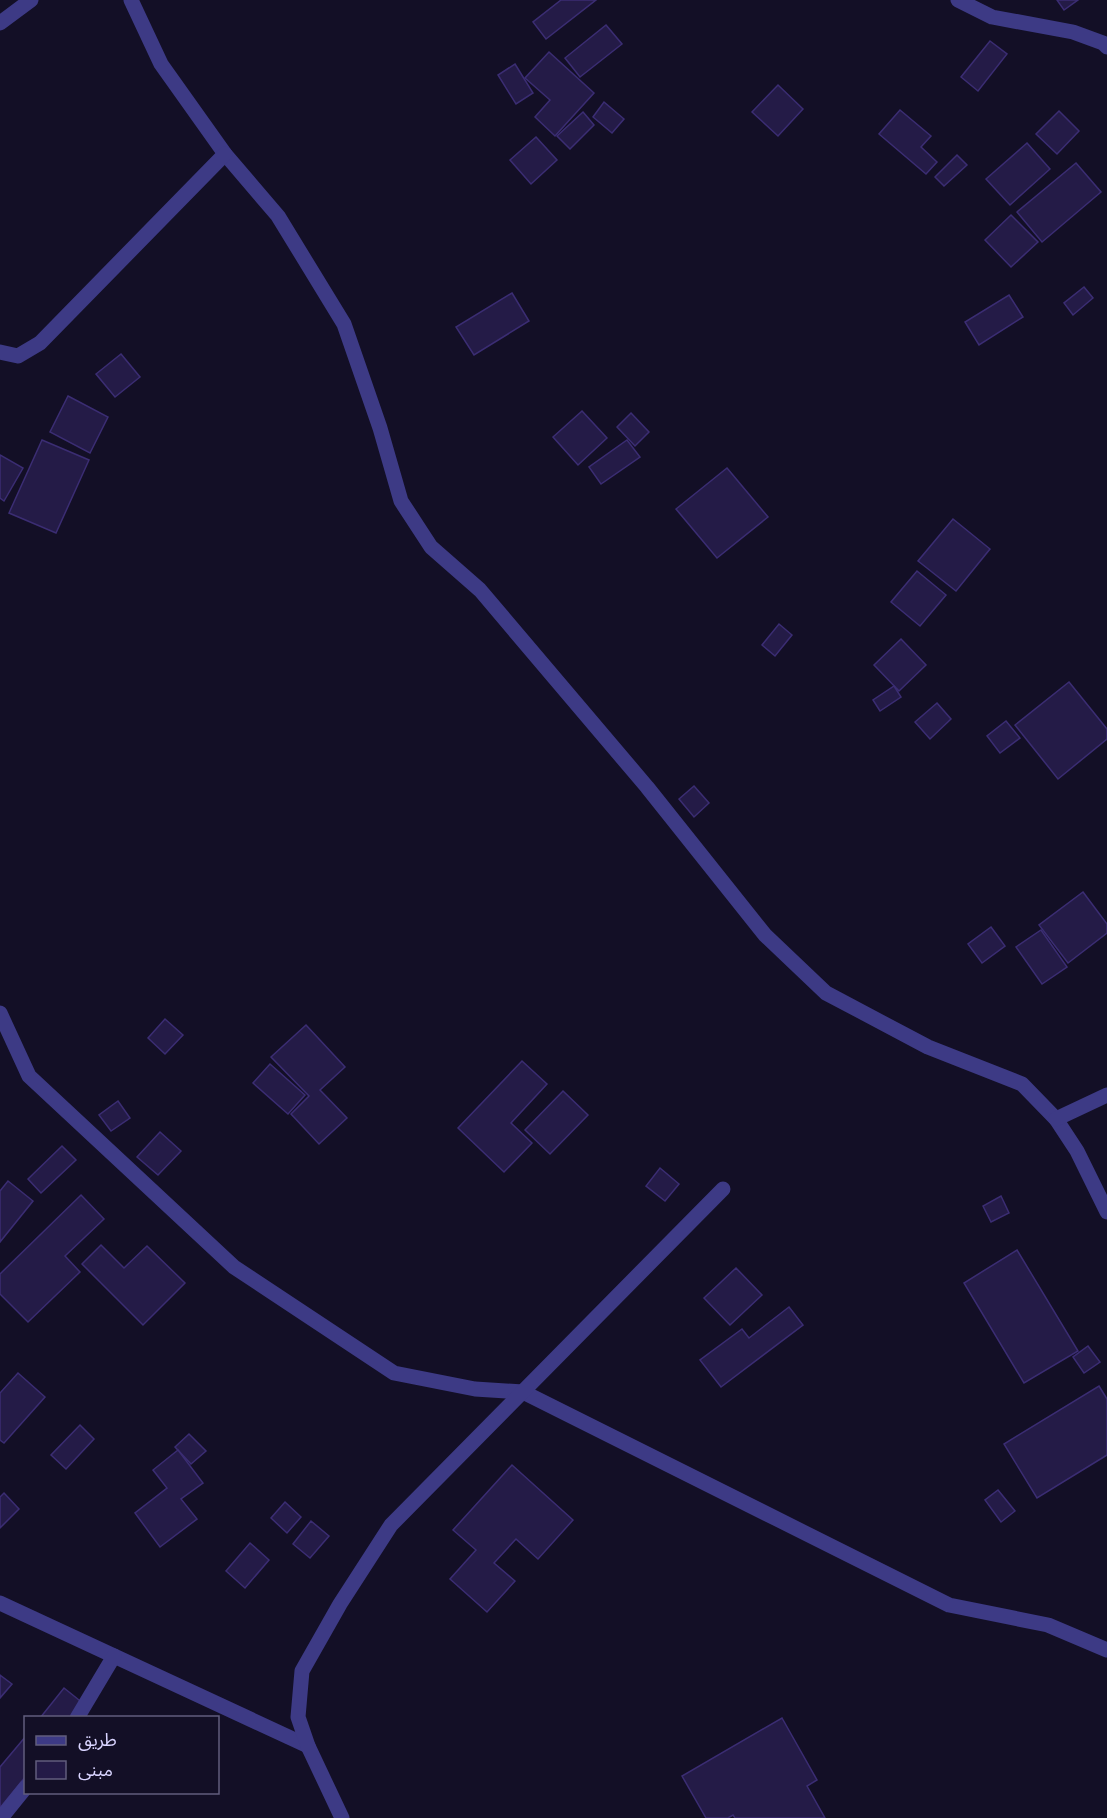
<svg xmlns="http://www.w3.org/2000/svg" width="1107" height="1818" viewBox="0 0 1107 1818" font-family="'Roboto Condensed','Noto Sans Arabic',sans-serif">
<rect width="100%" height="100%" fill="#130f26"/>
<g fill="#241b47" stroke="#3b2d73" stroke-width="1.5">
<path d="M 561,0 L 596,0 L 546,39 L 533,22 Z"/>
<path d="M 1057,0 L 1078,0 L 1064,10 Z"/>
<path d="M 606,25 L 622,44 L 580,77 L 565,58 Z"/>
<path d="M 990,41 L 1007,54 L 978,91 L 961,77 Z"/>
<path d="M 549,52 L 594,93 L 555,136 L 535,117 L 550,100 L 525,78 Z"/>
<path d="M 515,64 L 533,93 L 516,104 L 498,75 Z"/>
<path d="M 778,85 L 803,109 L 778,136 L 752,112 Z"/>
<path d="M 604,102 L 624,119 L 612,133 L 593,117 Z"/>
<path d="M 900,110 L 931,136 L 921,147 L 937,162 L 926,174 L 879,134 Z"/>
<path d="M 1059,111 L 1079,131 L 1057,154 L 1036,134 Z"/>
<path d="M 583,112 L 594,125 L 570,149 L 557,136 Z"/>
<path d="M 536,137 L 557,160 L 531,184 L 510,160 Z"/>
<path d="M 1027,143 L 1050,169 L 1010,205 L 986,179 Z"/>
<path d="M 957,155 L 967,165 L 944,186 L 935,177 Z"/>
<path d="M 1076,163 L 1101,192 L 1042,242 L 1017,212 Z"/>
<path d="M 1011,215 L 1038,242 L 1011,267 L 985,240 Z"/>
<path d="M 1084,287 L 1093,298 L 1073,315 L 1064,303 Z"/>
<path d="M 512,293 L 529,321 L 474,355 L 456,327 Z"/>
<path d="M 1009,295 L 1023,317 L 979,345 L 965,322 Z"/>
<path d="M 121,354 L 140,377 L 115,397 L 96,374 Z"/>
<path d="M 68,396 L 108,417 L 90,453 L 50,432 Z"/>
<path d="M 582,411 L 607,438 L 578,465 L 553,437 Z"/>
<path d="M 631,413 L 649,432 L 635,446 L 617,427 Z"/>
<path d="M 42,440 L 89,460 L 56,533 L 9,513 Z"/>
<path d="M 627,440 L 640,457 L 601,484 L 589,467 Z"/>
<path d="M 0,455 L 23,468 L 4,501 L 0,498 Z"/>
<path d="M 727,468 L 768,517 L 717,558 L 676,509 Z"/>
<path d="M 953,519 L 990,549 L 956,591 L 918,561 Z"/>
<path d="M 917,571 L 946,595 L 920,626 L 891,602 Z"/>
<path d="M 779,624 L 792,635 L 775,656 L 762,645 Z"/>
<path d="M 901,639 L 926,665 L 899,691 L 874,665 Z"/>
<path d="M 1069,682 L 1107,729 L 1107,739 L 1058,779 L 1015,725 Z"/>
<path d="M 894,686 L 901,697 L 880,711 L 873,700 Z"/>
<path d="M 937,703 L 951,719 L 930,739 L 915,722 Z"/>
<path d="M 1006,721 L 1020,738 L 1000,753 L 987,736 Z"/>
<path d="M 694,786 L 709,803 L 694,817 L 679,799 Z"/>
<path d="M 1083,892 L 1107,924 L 1107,933 L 1068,963 L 1039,925 Z"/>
<path d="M 991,927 L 1005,946 L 982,963 L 968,944 Z"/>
<path d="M 1041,930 L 1067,967 L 1042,984 L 1016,947 Z"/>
<path d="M 165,1019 L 183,1035 L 165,1054 L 148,1038 Z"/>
<path d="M 306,1025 L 345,1067 L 320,1090 L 347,1118 L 319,1144 L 291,1114 L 309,1096 L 271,1057 Z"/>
<path d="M 522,1061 L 547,1084 L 511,1123 L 532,1143 L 504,1172 L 458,1128 Z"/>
<path d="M 270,1064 L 305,1095 L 288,1114 L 253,1083 Z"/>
<path d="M 563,1091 L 588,1115 L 550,1154 L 525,1130 Z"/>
<path d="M 118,1101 L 130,1118 L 111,1131 L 99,1115 Z"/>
<path d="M 160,1132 L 181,1151 L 158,1175 L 137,1157 Z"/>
<path d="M 62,1146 L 76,1160 L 41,1193 L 28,1179 Z"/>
<path d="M 660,1168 L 679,1184 L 665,1201 L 646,1186 Z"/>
<path d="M 8,1181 L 33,1201 L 0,1242 L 0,1191 Z"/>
<path d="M 81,1195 L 104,1219 L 65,1256 L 80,1272 L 28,1322 L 0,1294 L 0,1274 Z"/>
<path d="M 1001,1196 L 1009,1213 L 991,1222 L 983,1206 Z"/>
<path d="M 101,1245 L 124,1268 L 147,1246 L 185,1283 L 143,1325 L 82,1264 Z"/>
<path d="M 1017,1250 L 1078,1351 L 1024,1383 L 964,1283 Z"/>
<path d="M 736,1268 L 762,1295 L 730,1325 L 704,1298 Z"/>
<path d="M 789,1307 L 803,1325 L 721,1387 L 700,1360 L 742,1329 L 749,1338 Z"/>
<path d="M 1088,1346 L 1100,1362 L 1084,1373 L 1073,1357 Z"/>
<path d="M 18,1373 L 45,1397 L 4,1443 L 0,1440 L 0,1393 Z"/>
<path d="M 1099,1386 L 1107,1399 L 1107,1455 L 1037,1498 L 1004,1444 Z"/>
<path d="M 80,1425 L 94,1439 L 66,1469 L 51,1455 Z"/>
<path d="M 189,1434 L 206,1451 L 191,1464 L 175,1447 Z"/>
<path d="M 178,1450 L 203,1483 L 181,1499 L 197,1519 L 160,1547 L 135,1513 L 167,1488 L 153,1470 Z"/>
<path d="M 512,1465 L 573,1520 L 538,1559 L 516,1539 L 494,1563 L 515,1581 L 487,1612 L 450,1579 L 476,1550 L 453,1530 Z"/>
<path d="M 998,1490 L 1015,1511 L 1001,1522 L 985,1500 Z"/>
<path d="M 4,1493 L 19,1509 L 0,1528 L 0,1497 Z"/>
<path d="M 285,1502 L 301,1517 L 287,1533 L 271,1518 Z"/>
<path d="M 311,1521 L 329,1536 L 310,1558 L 293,1544 Z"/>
<path d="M 250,1543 L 269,1560 L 245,1588 L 226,1571 Z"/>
<path d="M 0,1675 L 12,1684 L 0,1698 Z"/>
<path d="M 64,1688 L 84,1704 L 73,1718 L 40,1718 Z"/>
<path d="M 782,1718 L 817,1780 L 807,1786 L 825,1818 L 735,1818 L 733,1815 L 728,1818 L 706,1818 L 682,1776 Z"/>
<path d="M 26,1736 L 26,1776 L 0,1808 L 0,1767 Z"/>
</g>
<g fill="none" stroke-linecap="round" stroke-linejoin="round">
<g stroke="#3d3a85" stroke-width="15">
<path d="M 131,0 L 161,64 L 225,154 L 278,216 L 344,324 L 380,428 L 401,501 L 431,547 L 480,590 L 647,787 L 765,935 L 826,993 L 928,1047 L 1022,1084 L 1056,1119 L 1077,1151 L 1107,1212"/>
<path d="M 958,0 L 992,17 L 1073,32 L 1103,43 L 1107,47"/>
<path d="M 0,23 L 31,0"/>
<path d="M 0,352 L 18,356 L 40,343 L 225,154"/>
<path d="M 0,1013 L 29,1076 L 234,1267 L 394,1373 L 475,1389 L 523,1392 L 949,1605 L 1048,1625 L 1107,1650"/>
<path d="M 1056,1119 L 1107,1095"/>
<path d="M 0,1603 L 308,1746"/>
<path d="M 77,1718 L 114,1656"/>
<path d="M 1,1818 L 26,1787"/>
<path d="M 342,1818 L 308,1746 L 298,1717 L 302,1671 L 340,1604 L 391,1525 L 723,1189"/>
</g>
</g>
<rect x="24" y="1716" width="195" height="78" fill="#130f26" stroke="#625e7d" stroke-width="1.5"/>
<rect x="36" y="1736" width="30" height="9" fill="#3d3a85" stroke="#625e7d" stroke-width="1.5"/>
<text x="78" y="1746" font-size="18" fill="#d9d4ff">طريق</text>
<rect x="36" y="1761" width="30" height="18" fill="#241b47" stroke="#625e7d" stroke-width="1.5"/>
<text x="78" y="1776" font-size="18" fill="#d9d4ff">مبنى</text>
</svg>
